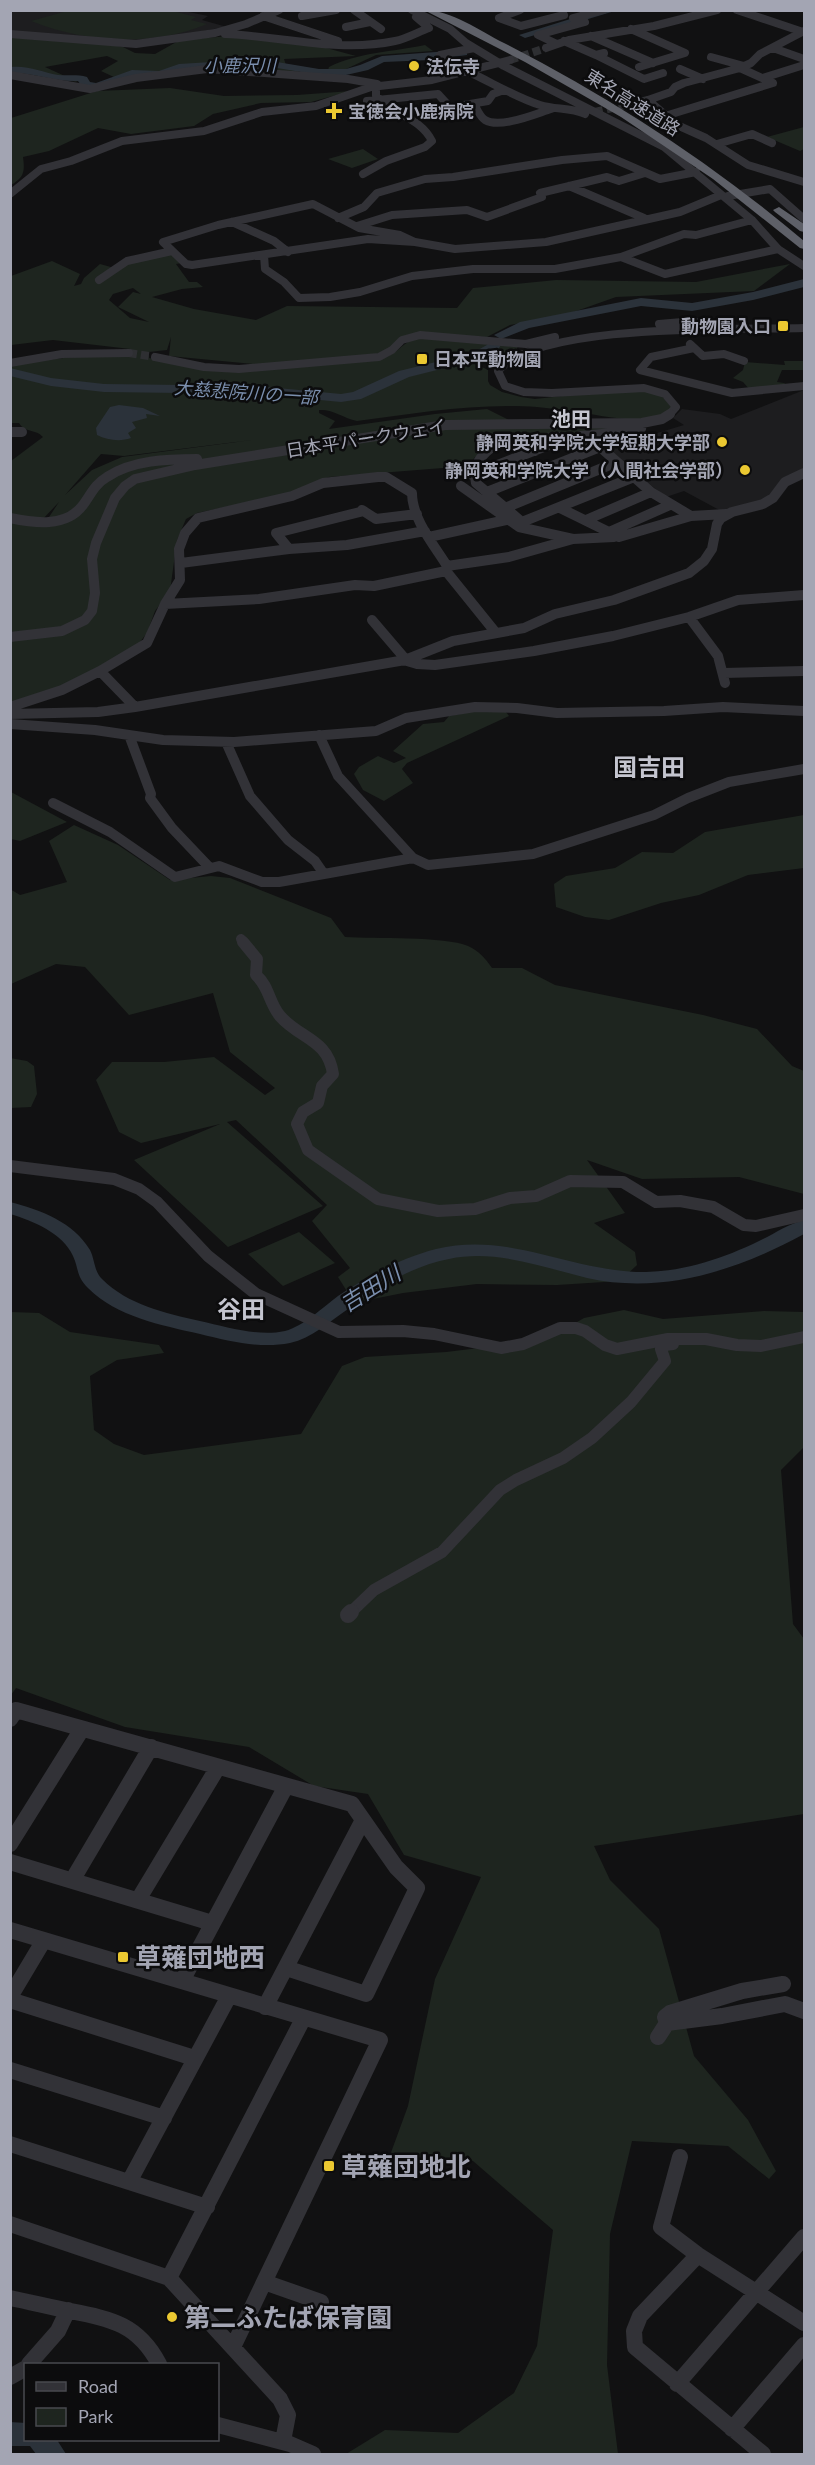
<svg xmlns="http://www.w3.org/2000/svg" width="815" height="2465" font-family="Lato,'Noto Sans JP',sans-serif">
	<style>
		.built { fill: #1d1d1f }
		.green { fill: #1e251f; fill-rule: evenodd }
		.water { fill: #2b323a }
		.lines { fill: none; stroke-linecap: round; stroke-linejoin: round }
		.river { fill: #2b323a; fill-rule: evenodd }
		.minor-tunnel { stroke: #2e2f32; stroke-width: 8; stroke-dasharray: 8 4; stroke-linecap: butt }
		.minor-far3 { stroke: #323237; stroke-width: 8 }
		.minor-far2 { stroke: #323237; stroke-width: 10 }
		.minor-far1 { stroke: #323237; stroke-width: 12 }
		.minor { stroke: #323237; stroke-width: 16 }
		.highway { fill: #5e6068; fill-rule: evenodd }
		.poi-dot { fill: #ebc831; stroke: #0c0c0d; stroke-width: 2 }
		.labels { text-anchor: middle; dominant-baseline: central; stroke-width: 5; stroke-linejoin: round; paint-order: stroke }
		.far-water-label { font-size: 18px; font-style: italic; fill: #7a8ead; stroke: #0c0c0d }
		.far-poi-label { font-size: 18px; font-weight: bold; fill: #a3a5b3; stroke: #0c0c0d; text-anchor: start }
		.far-street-label { font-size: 18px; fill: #a3a5b3; stroke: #0c0c0d }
		.far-quarter-label { font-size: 20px; font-weight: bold; fill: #c4c5cf; stroke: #0c0c0d }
		.water-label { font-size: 22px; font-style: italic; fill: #7a8ead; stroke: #0c0c0d }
		.quarter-label { font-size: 24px; font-weight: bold; fill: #c4c5cf; stroke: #0c0c0d }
		.near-poi-label { font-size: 26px; font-weight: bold; fill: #a3a5b3; stroke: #0c0c0d; text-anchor: start }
	</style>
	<rect width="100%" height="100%" fill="#111112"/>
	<path class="built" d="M10 11H184L208 16 202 20 227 27 129 43 67 35 11 32Z
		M804 390V470L770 499 723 512 684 491 666 497 592 439 631 434 644 437 684 425 673 418 682 409 720 414 731 419Z"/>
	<path class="green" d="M169 10 196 17 191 20 207 24C152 47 86 43 31 21L67 11Z
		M10 35 103 43 123 47 135 53 155 54 180 40 243 35 304 42 356 56 284 59 286 65 303 67 296 74 216 68 116 78 101 71 118 61 107 56 45 67 78 82 19 73 11 75Z
		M425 45 433 51 376 55 344 70H328L329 67C359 52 393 52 425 45Z
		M170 88 224 96 297 95 351 91 311 102 261 103 213 114 194 126 131 134 98 128 49 151 23 157C25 172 24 177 11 185V118L97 91Z
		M804 127V149L800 151 767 137Z
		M363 149 378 159 352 168 328 159Z
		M166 254 173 255 182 263 176 264 189 282H197L203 287 182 289 152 297 194 309 256 320 287 306 457 308 473 288 556 280 696 282 790 264 754 291 616 297 568 314 510 325 487 337 410 335 384 353 265 365 169 356 171 337 167 350 149 352V358L203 369 375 361C398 355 397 347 415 338L518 345 516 353 495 362 478 365 488 370V381L490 385 502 392 521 397 535 399 627 389 660 394 673 408C650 430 599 414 571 411 553 409 535 406 516 406 463 405 409 414 357 421 343 418 333 409 319 410V413L335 421 329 429 435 414 487 409 509 420 626 425 595 433 536 437 475 457 468 466 329 477 286 494 197 513 186 519 177 540 170 591 155 611 147 633 132 652 88 675 11 706V520L43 526 59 502 42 520 11 515V461L43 437C36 429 25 433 19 423H11V365C52 359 93 353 135 356L130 349 53 340 11 345V276L52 261 80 274 74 286 81 284 84 278 100 264 118 269 128 262ZM133 288 141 294 133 292 118 307 149 322 130 318 109 300 113 294ZM267 438 122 457 92 470 65 495 101 454 124 456Z
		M784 361H804V370H782L777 382 784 383 789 387 750 390 743 382 733 378 743 370 745 362 785 365Z
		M481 710 506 712 509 716 407 763 402 769 413 783 384 801 363 790 354 774 359 767 378 756 394 763 406 758 393 751 423 724 444 722 449 716Z
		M11 792 67 822 20 841 11 839Z
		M804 815V868L748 875 699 895 661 903 609 920 585 917 556 907 554 884 566 876 615 868 642 852 673 853 705 832Z
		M74 825 118 845 170 880 211 876 230 878 331 918 345 937C374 939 445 936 468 946 479 951 486 959 492 968H522L555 985 703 1015 757 1029 792 1066 804 1071V1194L739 1177 642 1179 587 1160 625 1213 594 1223 635 1252 637 1265 620 1281 557 1285 477 1284 403 1293 363 1301 348 1293 338 1277 350 1268 312 1221 327 1205 236 1120 227 1122 323 1206 228 1247 134 1160 220 1124 141 1143 119 1132 96 1080 112 1062H164L214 1057 265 1095 275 1088 230 1052 213 993 129 1015 85 967 56 964 11 984 10 889 20 895 67 882 49 841Z
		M10 1058 27 1061 34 1066 37 1094 31 1107 11 1108Z
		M299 1232 335 1263 283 1286 248 1254Z
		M624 1310 663 1319 764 1311 804 1312V1447L781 1470 793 1624 804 1639V1814L594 1846 610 1880 659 1929 694 2056 748 2120 776 2171 769 2179 728 2146 632 2141 610 2234 607 2365 618 2454H346L385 2430 458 2433 514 2393 537 2346 553 2230 473 2161 411 2167 389 2158 408 2106 435 1979 481 1877 404 1855 368 1794 314 1786 249 1747 125 1727 16 1688 11 1695V1312L39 1313 70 1332 159 1345 164 1353 117 1360 90 1376 94 1430 114 1444 144 1455 301 1434 342 1366 365 1357 446 1352 546 1340 584 1318Z"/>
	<path class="water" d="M119 405 143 408 160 416 146 414 147 418 132 422 136 428 128 433 131 438C120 442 107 440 97 435L96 428 110 407Z"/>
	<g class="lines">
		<path class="river" d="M599 10H618L525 38 519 35Z
			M463 50 467 51V55L430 60 384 62 368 70 346 75H319L259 65 237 68 212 67 180 70 160 77 133 76 97 90 82 87 78 81C52 82 34 72 10 73V67C28 65 42 72 58 75 68 76 77 74 87 77L90 82 96 83 132 70 159 71 179 64 259 59 319 69H346L360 65 382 56Z
			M804 279V287L753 300 692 311 641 306 529 328 501 339 494 335 520 322 641 298 692 303 753 292Z
			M494 341 501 345 499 348 479 361H469L467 358 469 355Z
			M440 361 447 365 445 368 409 377 361 399 341 402 213 390 182 393 104 392 51 386 10 376V368L51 378 104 384 182 385 213 382 341 394 353 392 399 371Z
			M10 1202C41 1210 73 1222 90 1250 95 1260 94 1271 102 1279 128 1305 165 1313 200 1321 227 1327 258 1337 285 1331 304 1326 323 1307 338 1296 368 1276 401 1258 436 1249 511 1231 573 1273 646 1272 686 1271 724 1258 759 1241 774 1234 788 1224 804 1220V1234C738 1270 663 1295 587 1278 542 1267 496 1249 449 1259 412 1266 378 1287 348 1309 329 1322 312 1338 290 1343 260 1349 229 1341 200 1334 161 1325 117 1317 88 1288 76 1276 79 1269 73 1256 63 1233 33 1221 10 1214Z
			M10 2422 26 2423V2440H57L66 2454H36L30 2446H10Z"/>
		<path class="minor-tunnel" d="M510 60 546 48
			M595 112 648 100
			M129 353 155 357"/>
		<path class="minor-far3" d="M354 10 381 29
			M412 10 450 29 466 43 504 66 664 147 752 220 778 249 804 266
			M520 10 499 18 521 26 564 15
			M737 10 803 32
			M263 16 338 41
			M302 16 336 10
			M573 18 603 10
			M346 27 370 22
			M631 29 685 53 639 67
			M804 31 760 54 751 63 740 68 684 83 675 87 671 92 648 100 677 125 706 138 748 165 804 182
			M10 34 136 44 215 33 246 24 279 10
			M225 34C281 36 338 53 395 41 406 39 418 32 429 28L416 17
			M591 36 653 63
			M564 41 596 55 604 53
			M557 44 538 35 585 22
			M546 48 569 40 654 26 717 10
			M773 48 804 59
			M596 55 644 79 663 73
			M711 57 744 66
			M472 69 444 60 440 55 474 48
			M680 69 703 79
			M467 71C491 82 515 97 540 105 556 110 570 107 585 114
			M10 75 90 89 136 78 207 69 348 79 377 84
			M763 78 804 65
			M367 101 438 94 449 106
			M474 104C477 109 480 117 485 120 500 129 535 114 551 109
			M411 114 488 101 493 94 504 90
			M665 116 773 83 740 68
			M717 144 752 134 772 143
			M363 174 386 161 425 147 432 141C420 117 393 115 376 96V86
			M569 186 644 218
			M10 194 41 169 71 161 122 141 204 131 262 112 316 106 371 87 432 80 510 60
			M728 196 770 189 804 219
			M313 204 359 228 400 235 415 242 368 239 192 265 186 264 163 242 218 225Z
			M338 218 364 207 377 193 425 179 453 177 562 160 607 156 660 179 696 172
			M752 220 696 235 684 234 621 257 665 274 778 249
			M232 222 274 241 288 252
			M357 226 392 215 467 210 487 217 542 197 540 193 607 177 619 181 645 173
			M415 242 455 249 546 242 680 212 721 195
			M264 255 265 269 284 282 299 298 330 297 360 292 412 276 473 269H555L621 257
			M99 280 127 261 172 251
			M659 324 694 321 713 330
			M690 344 703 356 724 354 744 361
			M694 348 651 357 640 370 732 393 804 386
			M155 357 204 367 239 369 379 357 392 350 402 340 420 335 526 344 555 337
			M10 363 62 354 129 353
			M668 416 676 407 665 394 644 388 552 393 524 392 505 386 498 371C540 322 738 330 804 328"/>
		<path class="minor-far2" d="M10 432H22
			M580 436 635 431 641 429 642 423
			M514 440 560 437
			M535 451C509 436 488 441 474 469L476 483 522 522 634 477
			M472 475 554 443 589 442 600 447 651 492 691 516 619 537 560 508
			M487 492 600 447
			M505 508 617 462
			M362 510 376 519 417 514
			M691 516 726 514
			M10 518C34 523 66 528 83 505 91 494 95 484 107 477 132 460 168 459 197 459
			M586 520 651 492
			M609 532 670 505
			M429 537 506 520
			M573 539 614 537
			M289 549 276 533 364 511
			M181 563 289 549 347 545 425 531
			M447 566 509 557 573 539 519 527 461 486
			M165 604 259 599 355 585 374 586 446 571
			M689 617 718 656 725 683
			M372 620 407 661 417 664 435 665 534 651 613 636 689 617 738 600 804 595
			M10 637 62 631 85 620 92 611 95 593 92 559 96 543 115 498 125 486 135 479 195 465 445 425 642 423 662 419 670 414
			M100 671 147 643 165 604 180 580 179 549 185 533 198 518 292 496 323 483 378 477H386L412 493C412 519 434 545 447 566L446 571 496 633
			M724 673 804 671
			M10 707 62 690 100 671 135 707
			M10 714 98 712 135 707 405 660 453 641 524 628 555 614 614 600 689 573 704 561 712 549 717 524 721 518 732 512 763 504 773 498 785 482 804 473
			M10 724 95 730 163 740 234 742 376 731 406 718 475 707 517 708 557 713 664 711 723 707 804 711
			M129 735 151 794 150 798 172 828 210 868
			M319 735 338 776 413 858
			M226 742 250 796 288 840 315 861 324 874 413 858 428 865 533 854 654 815 688 798 729 782 804 769
			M53 803 110 832 175 877 219 866 262 882H279L324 874
			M241 939 244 943"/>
		<path class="minor-far1" d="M243 942 257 959 256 975C269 986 269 1003 280 1016 300 1039 328 1039 333 1074L322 1086 318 1103 303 1112 297 1124 308 1150 378 1199 438 1211 475 1209 510 1198 536 1196 570 1181 623 1182 656 1202 680 1201 713 1207 744 1225 756 1226 804 1215
			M10 1166 114 1179 139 1189 157 1202 208 1256 256 1294 339 1332 403 1331 434 1334 501 1348 523 1344 560 1328H576L585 1331 605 1345 617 1349 668 1339H706L737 1345 761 1346 804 1337
			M349 1614 374 1590 442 1552 500 1490 516 1480 563 1458 592 1438 631 1402 665 1361 661 1349 665 1345 673 1344"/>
		<path class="minor" d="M348 1615 351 1612
			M10 1719 16 1710 352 1804 396 1867 417 1888 366 1994 286 1968
			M10 1844 82 1729
			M10 1862 212 1923
			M73 1879 151 1747
			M138 1900 218 1767
			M10 1930 380 2040 233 2347
			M182 1981 286 1786
			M10 1997 44 1940
			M10 2000 194 2058
			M265 2007 363 1820
			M667 2023 722 2016 785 2004 804 2011
			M658 2037 667 2023 665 2017 670 2013 742 1991 783 1984
			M10 2070 164 2118
			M10 2144 207 2207
			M680 2157 661 2227 698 2255 804 2323
			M129 2182 229 1996
			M10 2224 169 2278 280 2399 288 2415 283 2441
			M698 2255 640 2316 634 2331 635 2347 763 2454
			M169 2278 303 2019
			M264 2282 321 2302
			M10 2298C30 2302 50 2307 70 2311 111 2319 138 2324 159 2364
			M29 2364 58 2331 68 2310
			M10 2377 26 2368
			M677 2384 804 2237
			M218 2425 290 2444 313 2454
			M732 2429 804 2345"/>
		<path class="highway" d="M424 10C451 10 480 31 504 43 611 98 712 163 804 241V249L800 248 713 179 621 117 525 62Z
			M779 207 804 224V232L800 231 775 212 773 210Z"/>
	</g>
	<g class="poi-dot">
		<circle cx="414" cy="66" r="6"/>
		<path d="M331 102h6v6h6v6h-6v6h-6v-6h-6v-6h6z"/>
		<rect x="777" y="320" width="12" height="12" rx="3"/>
		<rect x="416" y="353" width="12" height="12" rx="3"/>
		<circle cx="722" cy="442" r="6"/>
		<circle cx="745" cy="470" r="6"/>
		<rect x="117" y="1951" width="12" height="12" rx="3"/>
		<rect x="323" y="2160" width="12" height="12" rx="3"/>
		<circle cx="172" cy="2317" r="6"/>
	</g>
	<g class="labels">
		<g class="far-water-label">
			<text x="240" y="65">小鹿沢川</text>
			<text transform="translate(246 392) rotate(4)">大慈悲院川の一部</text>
		</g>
		<g class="far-poi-label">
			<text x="426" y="66">法伝寺</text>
			<text x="348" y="111">宝徳会小鹿病院</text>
			<text x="771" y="326" text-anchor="end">動物園入口</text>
			<text x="434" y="359">日本平動物園</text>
			<text x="710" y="442" text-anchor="end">静岡英和学院大学短期大学部</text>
			<text x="733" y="470" text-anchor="end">静岡英和学院大学（人間社会学部）</text>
		</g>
		<g class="far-street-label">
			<text transform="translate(633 102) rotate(32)">東名高速道路</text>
			<text transform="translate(366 438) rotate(-9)">日本平パークウェイ</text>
		</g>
		<g class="far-quarter-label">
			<text x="571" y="418">池田</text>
		</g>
		<g class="water-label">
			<text transform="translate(370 1288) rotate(-32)">吉田川</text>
		</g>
		<g class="quarter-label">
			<text x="649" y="766">国吉田</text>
			<text x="241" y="1308">谷田</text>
		</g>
		<g class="near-poi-label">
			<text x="135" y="1957">草薙団地西</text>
			<text x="341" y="2166">草薙団地北</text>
			<text x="184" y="2317">第二ふたば保育園</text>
		</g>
	</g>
	<rect width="815" height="2465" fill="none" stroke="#a3a5b3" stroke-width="24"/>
	<rect x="24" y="2363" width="195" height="78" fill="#0c0c0d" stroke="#48494f" stroke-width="1.5"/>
	<rect x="36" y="2382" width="30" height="9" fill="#323237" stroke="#48494f" stroke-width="1.5"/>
	<text x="78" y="2393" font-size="18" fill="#a3a5b3">Road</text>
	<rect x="36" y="2408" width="30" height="18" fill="#1e251f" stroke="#48494f" stroke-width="1.5"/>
	<text x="78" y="2423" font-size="18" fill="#a3a5b3">Park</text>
</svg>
